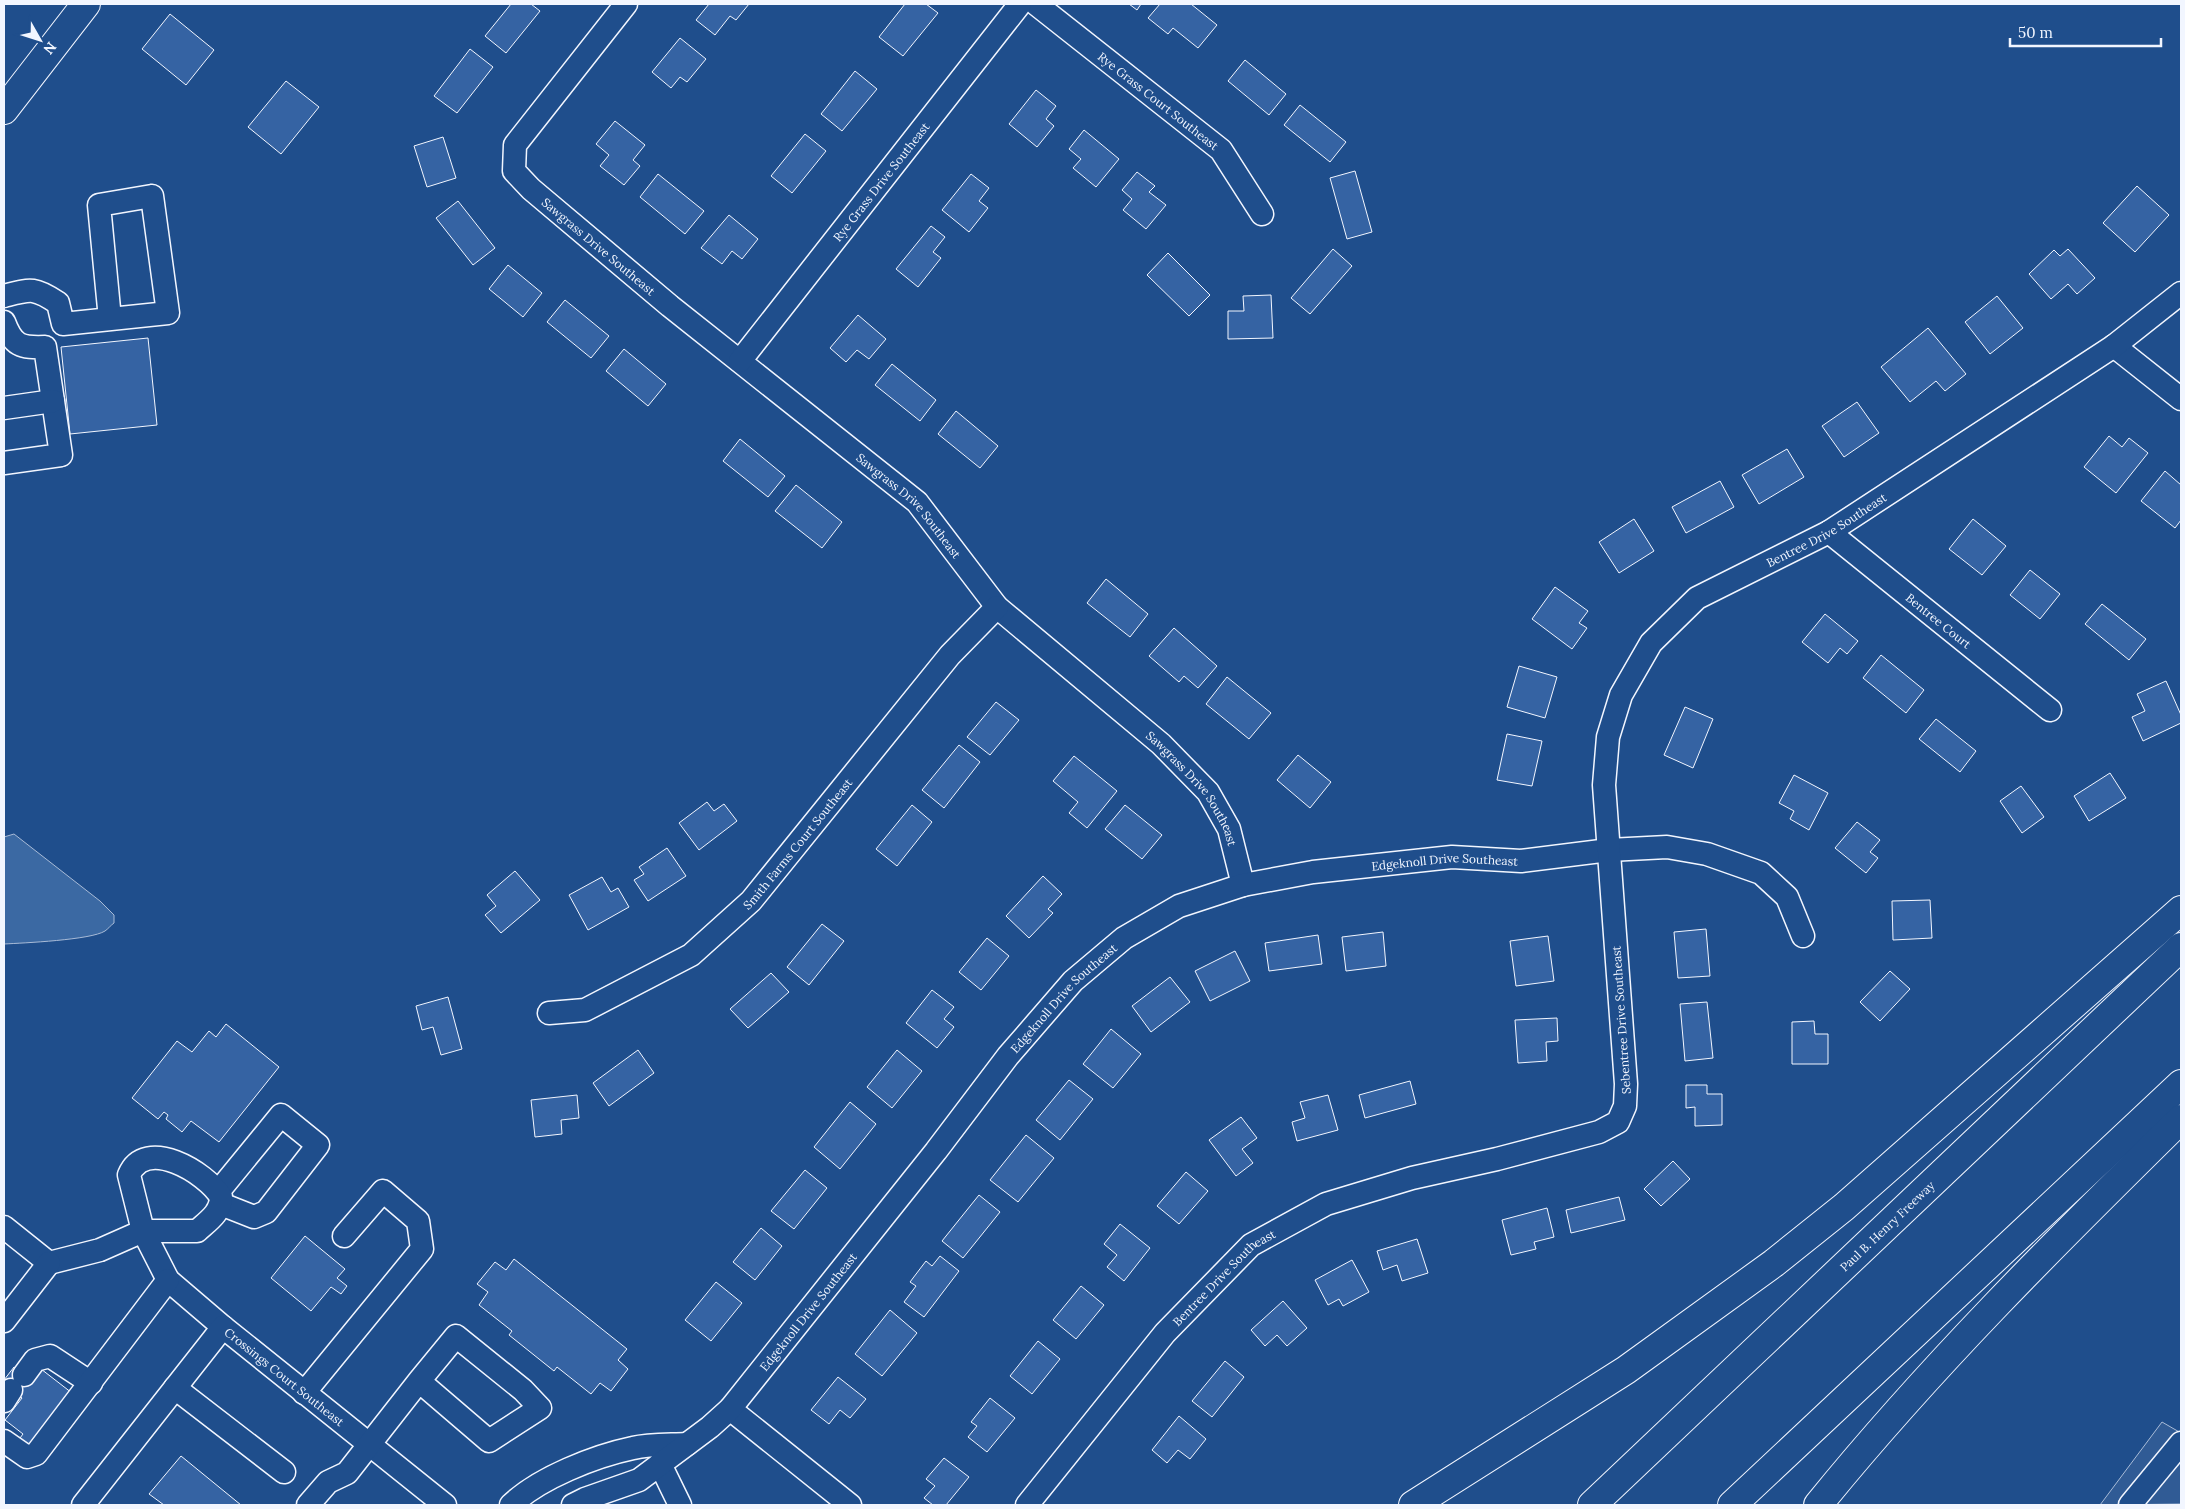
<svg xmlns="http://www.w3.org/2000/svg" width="2185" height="1509" font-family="Lora,serif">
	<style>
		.parking { fill: #305b95; stroke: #a8bbd7 }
		.water { fill: #3b69a3; stroke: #a8bbd7 }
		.building { fill: #3563a3; stroke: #f2f6ff }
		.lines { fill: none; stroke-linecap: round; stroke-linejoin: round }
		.minor-casing { stroke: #f2f6ff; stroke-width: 25 }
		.major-casing { stroke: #f2f6ff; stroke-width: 30 }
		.highway-casing { stroke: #f2f6ff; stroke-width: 30 }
		.minor { stroke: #1f4e8c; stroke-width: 22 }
		.major { stroke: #1f4e8c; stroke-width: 28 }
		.highway { stroke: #1f4e8c; stroke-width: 28 }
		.labels { text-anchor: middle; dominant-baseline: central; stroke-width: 4; stroke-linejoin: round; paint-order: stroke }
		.street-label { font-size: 12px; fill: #f2f6ff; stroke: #1f4e8c }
	</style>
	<rect width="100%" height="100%" fill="#1f4e8c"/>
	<path class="parking" d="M2162 1422 2181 1433V1504L2100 1505Z"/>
	<path class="water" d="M14 834 100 901 114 915V923C111 925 108 929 105 931 91 940 23 943 4 944V837Z"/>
	<path class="building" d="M511 4H531L540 11 506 53 485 36Z
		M709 4H749L736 20 730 16 715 35 696 20Z
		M905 4H926L938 13 903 56 879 37Z
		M1129 4H1141L1137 10Z
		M1160 4H1191L1217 25 1198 48 1173 28 1168 34 1148 18Z
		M170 14 214 50 186 85 142 49Z
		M680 38 706 59 687 82 680 77 671 88 652 72Z
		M470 49 493 67 457 113 434 96Z
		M1245 60 1286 94 1269 115 1228 81Z
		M855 71 877 89 842 131 821 114Z
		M286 81 319 107 281 154 248 127Z
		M1036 90 1056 106 1046 119 1054 126 1037 147 1009 124Z
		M1300 105 1346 142 1330 162 1284 125Z
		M615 121 645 145 633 160 640 166 624 185 600 166 609 155 596 144Z
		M1084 130 1119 159 1096 187 1073 168 1081 159 1069 149Z
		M805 134 826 151 792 193 771 176Z
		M443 137 456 178 427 187 414 146Z
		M1355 171 1372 232 1347 239 1330 178Z
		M1137 172 1155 186 1149 192 1166 205 1146 229 1123 210 1132 199 1122 190Z
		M658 174 704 211 685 234 640 197Z
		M971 174 989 188 979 201 988 208 969 232 942 210Z
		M2137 186 2169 215 2135 252 2103 223Z
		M458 201 495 248 473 265 436 218Z
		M729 215 758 239 742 259 732 251 722 264 701 248Z
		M931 226 945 237 933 252 941 258 918 287 896 269Z
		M1333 249 1352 266 1310 314 1291 298Z
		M2068 249 2095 278 2077 294 2068 284 2051 299 2029 274 2054 250 2060 256Z
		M1168 253 1210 295 1189 316 1147 275Z
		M508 265 542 293 523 317 489 289Z
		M1271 295 1273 338 1228 339V311H1244L1243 296Z
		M1997 296 2023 328 1990 354 1965 322Z
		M565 300 609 336 591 358 547 322Z
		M858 315 886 339 869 359 857 350 846 362 830 348Z
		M1928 328 1966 374 1945 391 1936 381 1910 402 1881 367Z
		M148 338 157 425 70 434 61 347Z
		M624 349 666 384 648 406 606 371Z
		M892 364 936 400 920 421 875 385Z
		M1857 402 1879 433 1844 457 1822 426Z
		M956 411 998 446 980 468 938 434Z
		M2109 436 2122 447 2129 438 2148 453 2116 493 2084 467Z
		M740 439 785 476 768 497 723 461Z
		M1787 449 1804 477 1759 504 1742 475Z
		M2165 471 2181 485V520L2175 528 2141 501Z
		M1720 481 1734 507 1686 533 1672 507Z
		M796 485 842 522 822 548 775 511Z
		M1634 519 1654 551 1619 573 1599 542Z
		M1973 519 2006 546 1982 575 1949 549Z
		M2030 570 2060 594 2040 619 2010 595Z
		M1106 579 1148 614 1130 637 1087 603Z
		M1555 587 1588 611 1579 623 1587 628 1572 649 1532 619Z
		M2102 604 2146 639 2129 660 2085 624Z
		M1825 614 1858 641 1847 654 1840 648 1828 663 1802 642Z
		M1174 628 1217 666 1198 688 1184 676 1179 682 1149 656Z
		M1881 655 1924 690 1906 713 1863 678Z
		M1519 666 1557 677 1545 718 1507 707Z
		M1227 677 1271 713 1249 739 1206 704Z
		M2166 681 2181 715V723L2143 741 2132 717 2145 711 2137 694Z
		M996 702 1019 720 990 755 967 737Z
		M1685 707 1713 719 1693 768 1664 755Z
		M1936 719 1976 751 1960 772 1919 739Z
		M1507 734 1542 741 1532 786 1497 780Z
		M959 745 980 762 944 808 922 790Z
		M1298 755 1331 782 1310 808 1277 780Z
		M1074 756 1117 791 1087 828 1069 813 1078 802 1053 781Z
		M2110 773 2126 798 2089 821 2074 796Z
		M1794 775 1828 793 1809 830 1790 819 1794 811 1779 803Z
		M2021 786 2044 817 2022 833 2000 801Z
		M707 802 714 811 724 804 737 821 699 850 679 823Z
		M912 805 932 822 897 866 876 849Z
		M1125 805 1162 835 1142 859 1105 829Z
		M1857 822 1880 840 1870 852 1878 858 1866 873 1835 848Z
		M667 848 686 876 648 901 634 880 644 874 639 867Z
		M515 871 540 900 501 933 485 915 496 906 487 895Z
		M1043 876 1062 894 1048 909 1053 913 1029 938 1006 916Z
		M602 877 611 892 618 888 629 907 588 930 569 895Z
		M1930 900 1932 938 1893 940 1892 901Z
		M822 924 844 941 809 985 787 967Z
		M1706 929 1710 976 1678 978 1674 932Z
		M1383 932 1386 966 1346 971 1342 937Z
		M1318 935 1322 964 1269 971 1265 943Z
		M1548 936 1554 981 1516 986 1510 941Z
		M987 938 1009 956 981 990 959 972Z
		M1235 951 1250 981 1210 1001 1195 971Z
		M1890 971 1910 989 1880 1021 1860 1002Z
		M771 973 789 992 748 1028 730 1009Z
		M1170 977 1190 1002 1151 1032 1132 1006Z
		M932 990 954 1007 944 1019 954 1027 937 1048 906 1023Z
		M448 997 462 1049 441 1055 433 1027 422 1030 416 1006Z
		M1707 1002 1713 1058 1685 1061 1680 1004Z
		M1557 1018 1558 1041 1546 1042 1547 1061 1518 1063 1515 1020Z
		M1814 1021 1815 1034H1828V1064H1792V1022Z
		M226 1024 279 1067 219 1142 191 1121 182 1132 166 1119 168 1115 164 1112 158 1119 132 1098 177 1041 192 1052 209 1031 216 1037Z
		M1111 1029 1141 1054 1113 1088 1083 1064Z
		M638 1050 654 1073 609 1106 593 1083Z
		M897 1050 922 1071 892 1108 867 1087Z
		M1069 1080 1093 1099 1060 1140 1036 1120Z
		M1410 1081 1416 1104 1365 1118 1359 1095Z
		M1686 1085H1707V1094H1722V1125L1695 1126V1107L1686 1108Z
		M577 1095 579 1118 561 1120 562 1134 535 1137 531 1100Z
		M1328 1095 1338 1130 1297 1141 1292 1122 1305 1118 1300 1102Z
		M850 1102 876 1124 840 1169 814 1147Z
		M1241 1117 1257 1138 1242 1149 1253 1163 1236 1176 1209 1140Z
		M1026 1135 1054 1158 1018 1202 990 1180Z
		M1673 1161 1690 1179 1661 1206 1644 1189Z
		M805 1170 827 1188 794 1229 771 1211Z
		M1186 1172 1208 1191 1179 1224 1157 1206Z
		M979 1195 1000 1212 963 1258 942 1241Z
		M1619 1197 1625 1220 1571 1233 1566 1210Z
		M1547 1208 1554 1237 1534 1242 1536 1249 1511 1255 1502 1220Z
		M1120 1224 1150 1248 1124 1281 1107 1267 1117 1255 1104 1244Z
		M761 1228 782 1246 755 1280 733 1262Z
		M305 1236 345 1269 337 1278 347 1286 341 1294 331 1287 311 1311 271 1278Z
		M1417 1239 1428 1273 1402 1281 1397 1265 1383 1270 1377 1251Z
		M940 1256 959 1271 924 1317 904 1302 916 1286 910 1282 926 1261 932 1266Z
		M514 1259 627 1349 618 1360 628 1369 611 1391 600 1383 591 1394 557 1367 554 1371 509 1335 512 1331 479 1305 488 1292 477 1284 495 1262 506 1270Z
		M1352 1260 1369 1292 1343 1306 1339 1299 1328 1305 1315 1280Z
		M716 1282 742 1303 711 1341 685 1320Z
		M1081 1286 1104 1305 1076 1339 1053 1320Z
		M1283 1301 1307 1328 1287 1346 1277 1335 1265 1346 1251 1330Z
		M890 1310 917 1333 882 1376 855 1354Z
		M1038 1341 1060 1359 1032 1394 1010 1376Z
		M1225 1361 1244 1377 1212 1417 1192 1401Z
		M14 1367 32 1381 41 1369 72 1393 30 1446 20 1438 23 1434 5 1420 22 1398 4 1384V1380Z
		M838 1377 866 1399 850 1418 840 1410 829 1424 811 1410Z
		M990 1398 1015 1418 987 1452 968 1437 977 1426 971 1422Z
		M1179 1416 1206 1439 1190 1459 1178 1450 1167 1463 1152 1450Z
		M181 1456 241 1505H164L149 1494Z
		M944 1458 969 1477 946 1505H933L924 1498 935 1486 926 1479Z"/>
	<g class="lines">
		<g class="minor-casing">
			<g id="minor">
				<path id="s1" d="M626 4 515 145 514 171 531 189 670 306 917 502 997 607 1161 744 1208 792 1229 829 1243 885"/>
				<path id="s2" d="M1036 4 1221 150 1262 214"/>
				<path d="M4 296C31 289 34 287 58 303L63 324 168 313 152 196 99 205 110 319"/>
				<path d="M4 322C13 346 21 348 45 347L61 455 4 463"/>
				<path d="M2114 346 2181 399"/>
				<path id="s3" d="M740 361 1020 4"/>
				<path d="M4 408 53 401"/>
				<path id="s4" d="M1829 532 2050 710"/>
				<path id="s5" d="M549 1013 585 1010 691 955 751 901 950 655 997 607"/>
				<path d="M218 1192 281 1115 318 1145 266 1212 254 1217 221 1204"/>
				<path id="s6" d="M4 1227 49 1263 100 1250 143 1231H197C208 1221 221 1213 221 1197 206 1172 145 1136 129 1175L143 1231 168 1280 223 1327 445 1505"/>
				<path d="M4 1321 49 1263"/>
				<path d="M24 1375 35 1360 50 1356 91 1383"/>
				<path d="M175 1388 284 1472"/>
				<path d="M304 1393 422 1249 418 1221 383 1191 344 1236"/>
				<path d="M4 1401 11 1390"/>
				<path d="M730 1409 850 1505"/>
				<path d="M4 1441 27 1457 36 1454 168 1280"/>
				<path d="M660 1464 680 1505"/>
				<path d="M83 1505 223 1327"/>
				<path d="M308 1505 328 1482 347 1473 419 1381 489 1441 540 1408 523 1390 456 1336 419 1381"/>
				<path d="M511 1505C539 1478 595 1456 633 1448 650 1444 669 1445 687 1444"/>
				<path id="s7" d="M573 1505 585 1499 639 1480 710 1427 730 1409 936 1151 1008 1056 1073 981 1124 938 1179 906 1243 885 1313 872 1452 857 1521 861 1609 850 1667 847 1707 854 1761 873 1787 897 1803 936"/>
				<path id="s8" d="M1027 1505 1165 1333 1251 1245 1326 1204 1412 1178 1497 1159 1599 1132 1618 1122 1625 1106 1626 1084 1604 785 1608 737 1621 695 1651 643 1697 598 1829 532 2114 346 2181 293"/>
				<path d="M2130 1505 2181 1443"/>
			</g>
		</g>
		<g class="major-casing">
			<path id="major" d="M4 110 86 4"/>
		</g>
		<g class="highway-casing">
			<g id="highway">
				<path d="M1413 1505 1626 1370 1774 1263 1844 1207 2181 910"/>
				<path id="s9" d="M1592 1505 2181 947"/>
				<path d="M1732 1505 2181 1084"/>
				<path d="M1818 1505C1930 1367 2055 1243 2181 1119"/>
			</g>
		</g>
		<use href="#minor" class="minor"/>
		<use href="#major" class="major"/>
		<use href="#highway" class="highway"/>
	</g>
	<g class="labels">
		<g class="street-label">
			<text stroke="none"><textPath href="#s2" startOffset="156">Rye Grass Court Southeast</textPath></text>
			<text stroke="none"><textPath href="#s3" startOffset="228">Rye Grass Drive Southeast</textPath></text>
			<text stroke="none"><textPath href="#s1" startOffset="319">Sawgrass Drive Southeast</textPath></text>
			<text stroke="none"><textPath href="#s1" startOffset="724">Sawgrass Drive Southeast</textPath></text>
			<text stroke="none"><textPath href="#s8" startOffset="1435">Bentree Drive Southeast</textPath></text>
			<text stroke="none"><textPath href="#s4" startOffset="141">Bentree Court</textPath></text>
			<text stroke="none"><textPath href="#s1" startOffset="1128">Sawgrass Drive Southeast</textPath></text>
			<text stroke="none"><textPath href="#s5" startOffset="310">Smith Farms Court Southeast</textPath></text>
			<text stroke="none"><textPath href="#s7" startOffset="1136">Edgeknoll Drive Southeast</textPath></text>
			<text stroke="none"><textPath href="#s7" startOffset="716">Edgeknoll Drive Southeast</textPath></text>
			<text transform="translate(1621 1020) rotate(-94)">Sebentree Drive Southeast</text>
			<text stroke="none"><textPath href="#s9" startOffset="406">Paul B. Henry Freeway</textPath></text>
			<text stroke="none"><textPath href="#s8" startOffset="302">Bentree Drive Southeast</textPath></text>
			<text stroke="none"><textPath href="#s7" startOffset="311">Edgeknoll Drive Southeast</textPath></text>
			<text stroke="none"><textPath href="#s6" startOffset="631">Crossings Court Southeast</textPath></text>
		</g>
	</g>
	<rect width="2185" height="1509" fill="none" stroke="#f2f6ff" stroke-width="10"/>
	<g transform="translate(40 40) rotate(129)" stroke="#1f4e8c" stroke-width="4" paint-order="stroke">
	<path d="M0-4L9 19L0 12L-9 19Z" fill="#f2f6ff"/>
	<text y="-8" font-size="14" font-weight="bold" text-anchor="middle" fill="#f2f6ff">N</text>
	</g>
	<path d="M2010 38v8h151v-8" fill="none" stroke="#f2f6ff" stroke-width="2.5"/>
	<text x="2018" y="38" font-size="15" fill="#f2f6ff" stroke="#1f4e8c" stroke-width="4" paint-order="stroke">50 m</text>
</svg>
